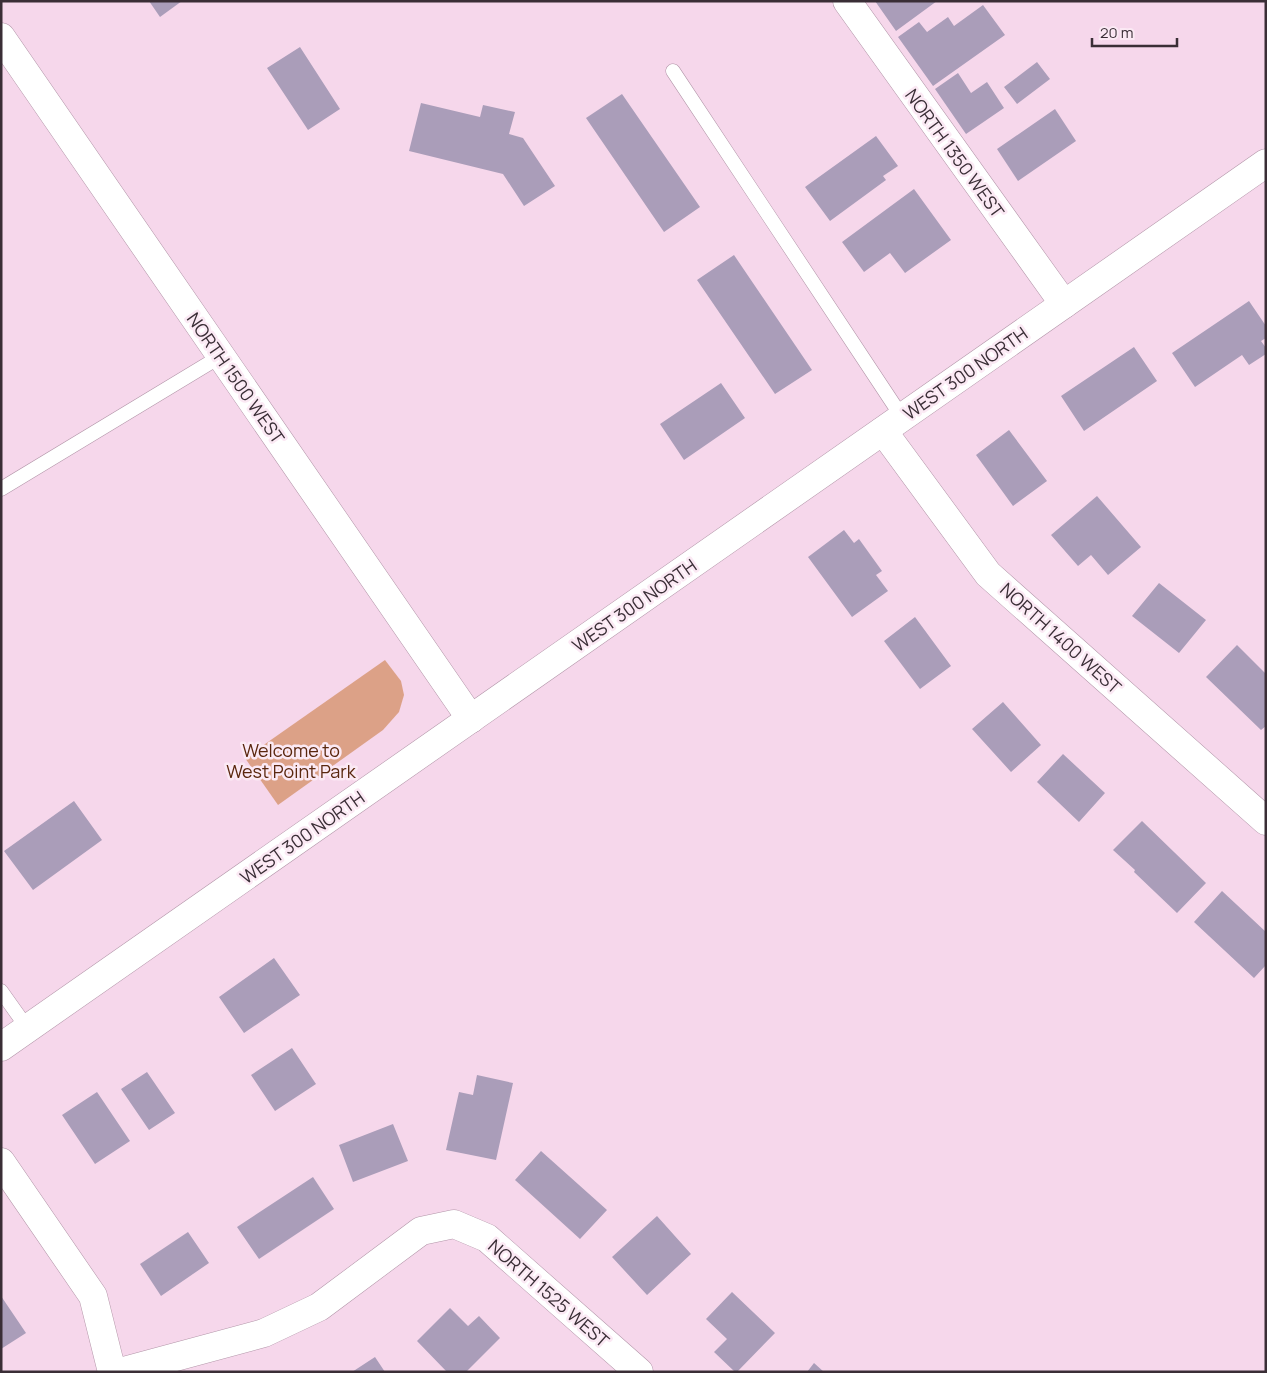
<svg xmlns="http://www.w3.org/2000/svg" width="1267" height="1373" font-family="Manrope,sans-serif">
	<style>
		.green { fill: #dca187 }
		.building { fill: #aa9db9 }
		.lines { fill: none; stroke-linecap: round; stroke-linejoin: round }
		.service-casing { stroke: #b295a8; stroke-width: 15 }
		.minor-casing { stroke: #b295a8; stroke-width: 29 }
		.tertiary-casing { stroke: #b295a8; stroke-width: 29 }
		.secondary-casing { stroke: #b295a8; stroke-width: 29 }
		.service { stroke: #fff; stroke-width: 14 }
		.minor { stroke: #fff; stroke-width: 28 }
		.tertiary { stroke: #fff; stroke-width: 28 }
		.secondary { stroke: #fff; stroke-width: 28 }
		.labels { text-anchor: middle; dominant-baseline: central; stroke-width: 5; stroke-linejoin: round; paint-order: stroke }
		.street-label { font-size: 18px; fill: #3a2e36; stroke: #fbe9f4 }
		.park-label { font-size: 18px; fill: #5a270e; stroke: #fbe9f4 }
	</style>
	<rect width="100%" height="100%" fill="#f6d7eb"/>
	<path class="green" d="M385 660 401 681 404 695 399 712 383 730 278 805 245 758Z"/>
	<path class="building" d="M149 1H182L160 17Z
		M875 1H937L896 31Z
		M983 5 1005 35 933 86 898 37 919 22 927 32 948 17 954 26Z
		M300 47 340 109 308 130 267 68Z
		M1037 62 1050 79 1017 104 1004 87Z
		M958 73 971 93 987 82 1004 108 966 134 935 89Z
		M622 94 700 207 664 232 586 118Z
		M421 103 480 117 483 105 515 112 509 134 523 138 555 186 524 206 503 174 409 151Z
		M1055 109 1076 141 1018 181 997 149Z
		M876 136 898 166 883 176 886 180 830 221 805 187Z
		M914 189 951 240 905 273 890 253 864 272 842 242Z
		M734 255 812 370 775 394 697 280Z
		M1249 301 1266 326V338L1261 341 1266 348V354L1249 365 1242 355 1195 387 1172 353Z
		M1134 347 1157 381 1084 431 1061 396Z
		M721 383 745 418 684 460 660 424Z
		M1009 430 1047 481 1013 506 976 455Z
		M1097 496 1141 547 1108 575 1091 555 1078 566 1051 535Z
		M844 530 854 543 859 539 882 571 876 575 888 591 852 617 808 557Z
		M1159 583 1206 620 1179 653 1132 616Z
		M915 617 951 666 920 689 884 641Z
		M1237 645 1266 674V726L1261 730 1206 677Z
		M1003 702 1041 745 1011 772 972 729Z
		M1063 754 1105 793 1079 822 1037 782Z
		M74 801 102 840 33 890 4 851Z
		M1142 821 1206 883 1177 913 1134 872 1135 870 1113 850Z
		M1222 891 1266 932V965L1254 978 1194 922Z
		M274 958 300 995 244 1033 219 997Z
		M292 1048 316 1084 275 1111 251 1075Z
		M147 1072 175 1113 149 1130 121 1089Z
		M477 1075 513 1083 496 1160 446 1150 459 1092 473 1095Z
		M97 1092 130 1141 95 1164 62 1115Z
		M393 1124 408 1161 353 1182 339 1145Z
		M541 1151 607 1210 580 1239 515 1180Z
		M313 1177 334 1209 259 1259 237 1227Z
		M657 1216 691 1254 647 1295 612 1257Z
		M188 1232 209 1263 161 1296 140 1264Z
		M732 1292 775 1333 737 1372H735L714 1352 727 1339 706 1319Z
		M1 1296 26 1333 1 1349Z
		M450 1308 468 1326 479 1316 500 1338 466 1372H447L417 1341Z
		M375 1357 385 1372H352Z
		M814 1363 824 1372H807Z"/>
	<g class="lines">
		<g class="service-casing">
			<path id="service" d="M673 71 902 417
				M1 489 221 356
				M1 991 28 1029"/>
		</g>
		<g class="minor-casing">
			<path id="minor" d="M847 1 1064 304
				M883 431 988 574 1266 821
				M1 1162 93 1296 112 1372
				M120 1372 264 1333 319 1307 421 1231 454 1224 487 1238 639 1372"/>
		</g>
		<g class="tertiary-casing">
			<path id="tertiary" d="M1 37 471 719"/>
		</g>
		<g class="secondary-casing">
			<path id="secondary" d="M1 1047 1266 163"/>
		</g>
		<use href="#service" class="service"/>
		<use href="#minor" class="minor"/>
		<use href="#tertiary" class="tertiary"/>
		<use href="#secondary" class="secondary"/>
	</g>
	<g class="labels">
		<g class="street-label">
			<text transform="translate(955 153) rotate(54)">NORTH 1350 WEST</text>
			<text transform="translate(965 373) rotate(-35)">WEST 300 NORTH</text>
			<text transform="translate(236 378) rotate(55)">NORTH 1500 WEST</text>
			<text transform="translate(634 605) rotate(-35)">WEST 300 NORTH</text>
			<text transform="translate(1061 638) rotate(42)">NORTH 1400 WEST</text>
			<text transform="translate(302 837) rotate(-35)">WEST 300 NORTH</text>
			<text transform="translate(549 1293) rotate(41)">NORTH 1525 WEST</text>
		</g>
		<g class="park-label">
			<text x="291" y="750">Welcome to<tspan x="291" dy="21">West Point Park</tspan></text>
		</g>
	</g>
	<rect width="1267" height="1373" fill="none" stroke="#3a2e36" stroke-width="5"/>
	<path d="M1092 38v8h85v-8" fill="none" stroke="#3a2e36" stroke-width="2.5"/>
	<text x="1100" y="38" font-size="15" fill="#3a2e36" stroke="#fbe9f4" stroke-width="4" paint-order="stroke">20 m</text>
</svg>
